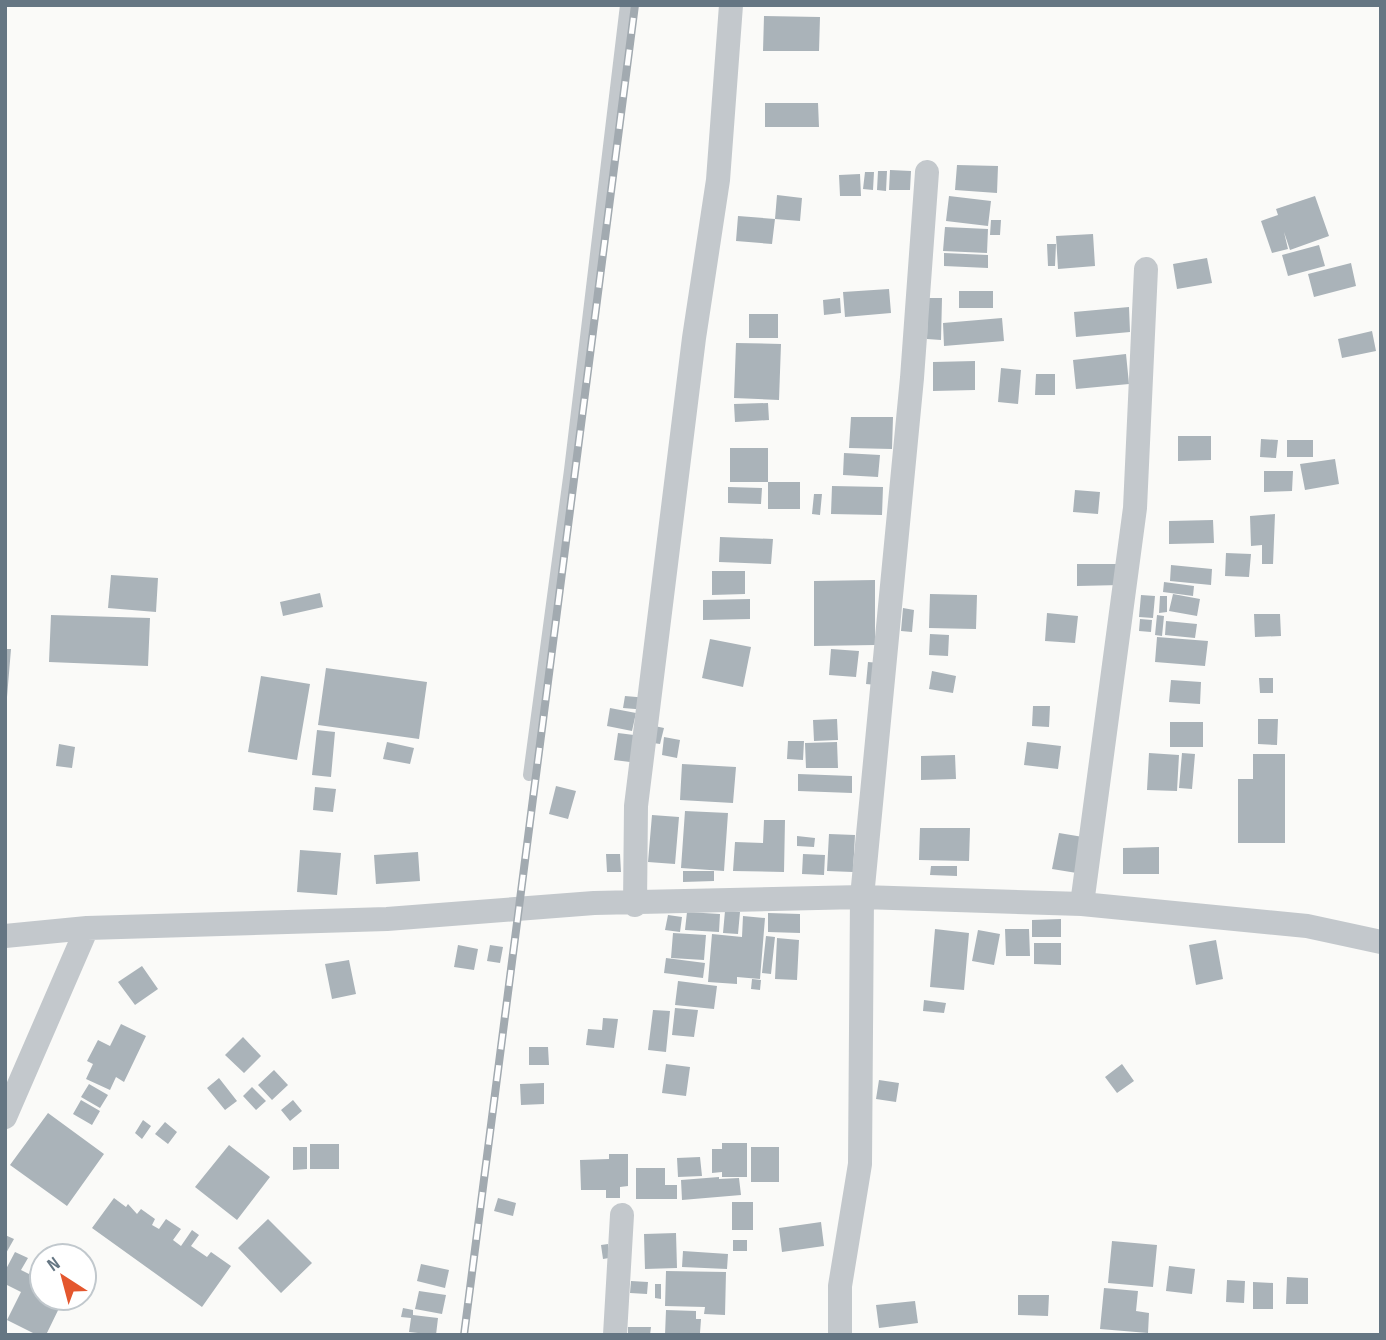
<svg xmlns="http://www.w3.org/2000/svg" width="1386" height="1340" font-family="'Sofia Sans Condensed',sans-serif">
	<style>
		.building { fill: #aab3b9 }
		.lines { fill: none; stroke-linecap: round; stroke-linejoin: round }
		.service { stroke: #c3c8cc; stroke-width: 12 }
		.minor { stroke: #c3c8cc; stroke-width: 24 }
		.rail-casing { stroke: #a2aab0; stroke-width: 8 }
		.rail { stroke: #fff; stroke-width: 5; stroke-dasharray: 16; stroke-linecap: butt }
	</style>
	<rect width="100%" height="100%" fill="#fafaf8"/>
	<path class="building" d="M764 16 820 17 819 51H763Z
		M765 103H818L819 127H765Z
		M957 165 998 166 997 193 955 190Z
		M890 170 911 171 910 190H889Z
		M878 171H887L886 191 877 190Z
		M865 172H874L873 190 863 189Z
		M860 174 861 196H840L839 175Z
		M777 195 802 198 800 221 775 219Z
		M949 196 991 201 988 226 946 221Z
		M1315 196 1329 236 1290 250 1284 232 1288 249 1272 253 1261 221 1278 215 1276 209Z
		M738 216 775 219 772 244 736 241Z
		M991 220H1001L1000 235H990Z
		M945 227 988 229 987 253 943 251Z
		M1093 234 1095 266 1058 269 1056 236Z
		M1047 244H1056L1055 266H1048Z
		M1319 245 1325 266 1288 276 1282 255Z
		M944 253 988 255V268L944 266Z
		M1207 258 1212 283 1177 289 1173 264Z
		M1351 263 1356 286 1314 297 1308 274Z
		M889 289 891 313 845 317 843 292Z
		M959 291H993V308H959Z
		M840 298 841 313 824 315 823 300Z
		M928 298H942L941 340 927 339Z
		M1129 307 1130 332 1076 337 1074 312Z
		M749 314H778V338H749Z
		M1002 318 1004 341 944 346 943 323Z
		M1372 331 1376 351 1342 358 1338 339Z
		M736 343 781 344 779 400 734 398Z
		M1126 354 1129 384 1076 389 1073 360Z
		M975 361V390L933 391V362Z
		M1001 368 1021 370 1018 404 998 402Z
		M1036 374H1055V395H1035Z
		M768 403 769 420 735 422 734 404Z
		M851 417H893L892 449 849 448Z
		M1178 436H1211V460L1178 461Z
		M1261 439 1278 440 1276 458 1260 457Z
		M1287 440H1313V457H1287Z
		M730 448H768V482H730Z
		M844 453 880 455 878 477 843 475Z
		M1335 459 1339 484 1305 490 1300 464Z
		M1264 471H1293L1292 491 1264 492Z
		M768 482H800V509H768Z
		M832 486 883 487 882 515 831 514Z
		M728 487 762 488 761 504 728 503Z
		M1075 490 1100 492 1098 514 1073 512Z
		M814 494H822L820 515 812 514Z
		M1275 514 1273 564H1262V545L1251 546 1250 516Z
		M1213 520 1214 543 1169 544V521Z
		M720 537 773 539 771 564 719 562Z
		M1226 553 1251 554 1249 577 1225 576Z
		M1077 564H1120L1121 585 1077 586Z
		M1171 565 1212 569 1211 585 1170 581Z
		M712 571H745V594L712 595Z
		M111 575 158 578 156 612 108 608Z
		M875 580V645L814 646V581Z
		M1164 582 1194 586 1193 596 1163 592Z
		M320 593 323 607 283 616 280 602Z
		M930 594 977 595 976 629 929 628Z
		M1173 594 1200 599 1197 616 1169 611Z
		M1141 595 1155 596 1153 618 1139 617Z
		M1160 596H1167V612L1159 613Z
		M750 599V619L703 620V600Z
		M903 608 914 610 912 632 901 631Z
		M1047 613 1078 616 1075 643 1045 641Z
		M1254 614H1280L1281 636 1255 637Z
		M51 615 150 618 148 666 49 662Z
		M1157 615 1164 616 1162 636 1155 635Z
		M1140 619 1152 620 1151 632 1139 631Z
		M1166 621 1197 624 1195 638 1165 635Z
		M930 634 949 635 948 656 929 655Z
		M1157 637 1208 641 1205 666 1155 662Z
		M710 639 751 647 743 687 702 678Z
		M5 649H11L7 697H5Z
		M831 649 859 651 856 677 829 675Z
		M868 662 891 664 889 686 866 684Z
		M326 668 427 682 419 739 318 725Z
		M932 671 956 676 953 693 929 689Z
		M261 676 310 684 297 760 248 752Z
		M1259 678H1273V693H1260Z
		M1171 680 1201 682 1200 704 1169 702Z
		M625 696 648 698 647 710 623 708Z
		M1033 706H1050L1049 727 1032 726Z
		M610 708 636 713 632 731 607 726Z
		M837 719 838 740 814 741 813 720Z
		M1258 719H1278L1277 745 1258 744Z
		M1170 722H1203V747H1170Z
		M650 725 664 728 660 744 646 742Z
		M317 730 335 732 331 777 312 775Z
		M618 733 642 736 638 763 614 760Z
		M664 737 680 740 677 758 662 755Z
		M788 741H804L803 760 787 759Z
		M387 742 414 748 410 764 383 759Z
		M837 742 838 768H806L805 743Z
		M1027 742 1061 746 1058 769 1024 765Z
		M59 744 75 747 72 768 56 766Z
		M1149 753 1179 755 1177 791 1147 790Z
		M1182 753 1195 754 1192 789 1179 788Z
		M1253 754H1285V843H1238V779H1253Z
		M955 755 956 779 921 780V756Z
		M682 764 736 767 733 803 680 800Z
		M798 774 852 776V793L798 791Z
		M556 786 576 791 568 819 549 814Z
		M315 787 336 789 333 812 313 810Z
		M685 811 728 813 724 871 681 868Z
		M652 815 679 817 675 864 648 862Z
		M764 820H785L784 872 733 871 735 842 763 843Z
		M920 828H970L969 861 919 860Z
		M1059 833 1089 838 1083 874 1052 869Z
		M829 834 855 835 853 872 827 871Z
		M797 836 815 838 814 847 797 846Z
		M1159 847V874H1123V848Z
		M300 850 341 853 337 895 297 892Z
		M418 852 420 881 376 884 374 855Z
		M606 854H620L621 872H607Z
		M803 854 825 855 824 875 802 874Z
		M931 866H957V876L930 875Z
		M683 871H714V881L683 882Z
		M725 911 740 912 738 934 723 933Z
		M687 912 720 914 719 932 685 930Z
		M768 913 800 914V933L768 932Z
		M668 915 682 917 680 932 665 930Z
		M743 916 765 918 760 979 737 977V984L708 982 712 934 742 937Z
		M1061 919V937H1032V920Z
		M935 929 969 933 964 990 930 987Z
		M1005 929H1029L1030 956H1006Z
		M978 930 1000 934 994 965 972 961Z
		M673 933 706 935 704 960 671 958Z
		M766 936 775 937 771 974 762 973Z
		M777 938 799 940 797 980 775 979Z
		M1216 940 1223 979 1196 985 1189 945Z
		M1034 943H1061V965L1034 964Z
		M458 945 478 949 474 970 454 967Z
		M490 945 503 947 500 963 487 961Z
		M666 958 705 963 703 978 664 973Z
		M349 960 356 994 332 999 325 964Z
		M142 966 158 989 135 1005 118 982Z
		M752 979 761 980 760 990 751 989Z
		M678 981 717 986 714 1009 675 1005Z
		M924 1000 946 1003 944 1013 923 1011Z
		M675 1008 698 1010 694 1037 672 1035Z
		M653 1010 670 1011 666 1052 648 1050Z
		M603 1018 618 1019 614 1048 586 1045 588 1029 602 1030Z
		M121 1024 146 1036 124 1082 116 1077 110 1090 86 1079 93 1064 87 1061 98 1040 110 1046Z
		M243 1037 261 1056 244 1073 225 1055Z
		M529 1047H548L549 1065H529Z
		M666 1064 690 1067 686 1096 662 1093Z
		M1122 1064 1134 1081 1117 1093 1105 1077Z
		M274 1070 288 1085 272 1100 258 1085Z
		M219 1078 237 1101 225 1110 207 1088Z
		M879 1080 899 1083 896 1102 876 1099Z
		M544 1083V1104L521 1105 520 1084Z
		M89 1084 108 1095 100 1108 81 1097Z
		M252 1087 266 1101 256 1110 243 1096Z
		M81 1100 100 1111 92 1125 73 1114Z
		M293 1100 302 1111 290 1121 281 1110Z
		M48 1113 104 1154 67 1206 10 1165Z
		M143 1120 151 1126 142 1139 135 1133Z
		M165 1122 177 1132 168 1144 155 1134Z
		M722 1143H747V1177H722V1172L712 1173V1149H722Z
		M310 1144H339V1169H310Z
		M229 1145 270 1177 237 1220 195 1187Z
		M293 1147H307V1169L293 1170Z
		M751 1147H779V1182H751Z
		M609 1154H628V1186L620 1187V1198H606V1190H581L580 1160 609 1159Z
		M700 1157 702 1176 678 1177 677 1158Z
		M636 1168H665V1185H677V1199H636Z
		M719 1177V1179L739 1178 741 1195 682 1200 681 1180Z
		M114 1198 126 1207 128 1204 137 1214 141 1209 155 1219 152 1225 159 1229 166 1219 181 1229 173 1240 181 1246 192 1230 199 1235 191 1246 207 1257 211 1252 231 1266 202 1307 92 1228Z
		M498 1198 516 1203 513 1216 494 1211Z
		M732 1202H753V1230H732Z
		M268 1219 312 1263 281 1293 238 1248Z
		M821 1222 824 1246 782 1252 779 1228Z
		M676 1233 677 1268 645 1269 644 1234Z
		M5 1235 14 1239 5 1255Z
		M733 1240H747V1251H733Z
		M1112 1241 1157 1245 1153 1287 1108 1283Z
		M608 1244 609 1258 603 1259 601 1245Z
		M683 1251 728 1254 727 1269 682 1267Z
		M15 1252 28 1258 21 1270 29 1274 33 1266 42 1270V1298H64L46 1335H37L7 1320 21 1292 5 1284V1271Z
		M421 1264 449 1270 445 1288 417 1281Z
		M1169 1266 1195 1269 1192 1294 1166 1291Z
		M666 1271 726 1272 725 1315 704 1314 705 1307 665 1306Z
		M1287 1277 1308 1278V1304H1286Z
		M1227 1280 1245 1281 1244 1303 1226 1302Z
		M631 1281 648 1282 647 1294 630 1293Z
		M1253 1282 1273 1283V1309H1253Z
		M655 1284H661V1299L655 1298Z
		M1104 1288 1138 1291 1136 1311 1149 1313 1148 1333 1100 1329Z
		M419 1291 446 1295 442 1314 415 1309Z
		M1018 1295H1049L1048 1316 1018 1315Z
		M915 1301 918 1323 879 1328 876 1305Z
		M403 1308 413 1310V1315L438 1318 436 1335 409 1332 411 1318 401 1317Z
		M666 1310 696 1311V1319H701L700 1333 665 1335Z
		M628 1327H651L650 1335H628Z"/>
	<g class="lines">
		<path class="service" d="M529 775 570 470 626 5"/>
		<path class="minor" d="M1082 904 1135 508 1146 269
			M635 905 636 806 694 338 718 180 731 5
			M5 936 87 928 387 919 594 903 862 897 1082 904 1307 926 1381 942
			M5 1117 87 928
			M615 1335 622 1215
			M840 1335V1286L860 1164 862 897 912 378 927 172"/>
		<g class="rail-casing">
			<path id="rail" d="M464 1335 635 5"/>
		</g>
		<use href="#rail" class="rail"/>
	</g>
	<rect width="1386" height="1340" fill="none" stroke="#657683" stroke-width="14"/>
	<g transform="translate(63 1277) rotate(324)"><circle r="33" fill="#ffffff" stroke="#c1c8cd" stroke-width="2"/>
	<path d="M0-5L12 26L0 18L-12 26Z" fill="#e4572e"/>
	<text y="-10" font-size="19" font-weight="bold" text-anchor="middle" fill="#657683">N</text>
	</g>
</svg>
